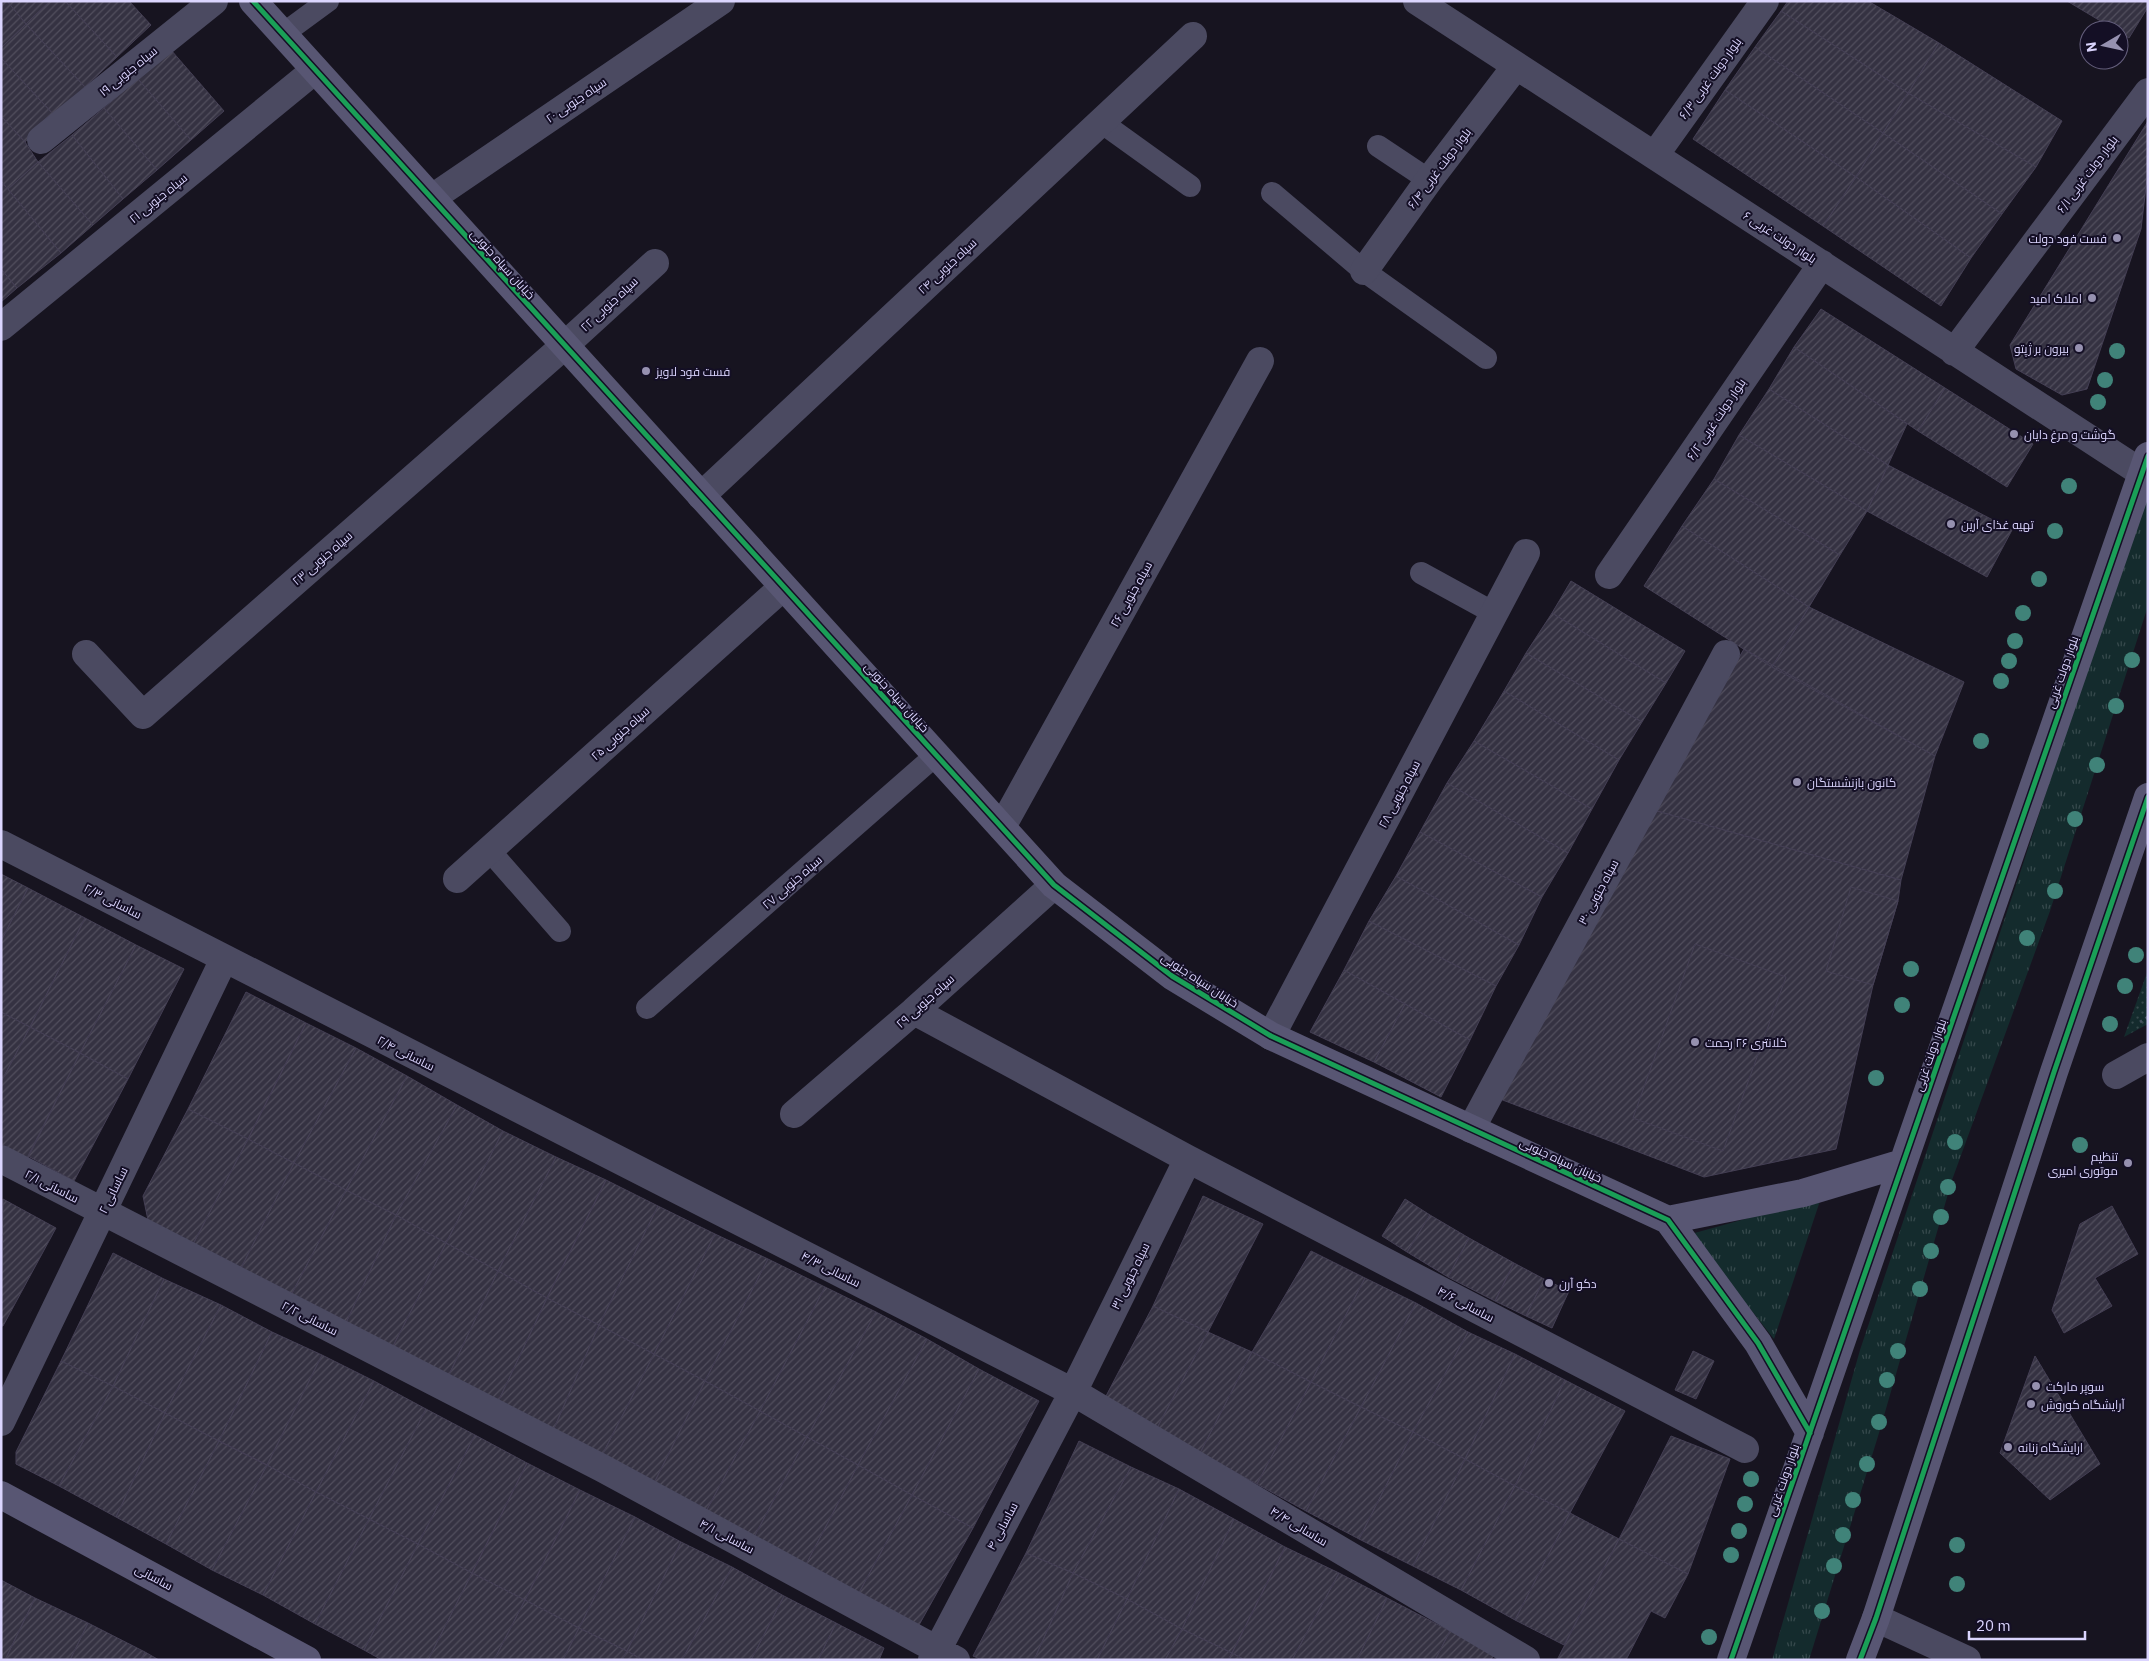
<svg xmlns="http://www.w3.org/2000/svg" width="2149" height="1661" font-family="'IBM Plex Sans',Cairo,sans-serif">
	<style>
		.grass { fill: url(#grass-tufts) }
		.park { fill: url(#park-dots) }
		.building { fill: url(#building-hatch); stroke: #443f54 }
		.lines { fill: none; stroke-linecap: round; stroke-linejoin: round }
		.path { stroke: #46515f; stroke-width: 3; stroke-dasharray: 2.5 4; stroke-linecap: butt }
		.lane { stroke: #4b4a61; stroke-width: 22 }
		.street { stroke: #4b4a61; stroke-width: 28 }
		.secondary { stroke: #585673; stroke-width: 28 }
		.cycleway-casing { stroke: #140f25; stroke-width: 8 }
		.cycleway { stroke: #1a9f57; stroke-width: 5 }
		.tree { fill: #408379 }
		.poi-dot { fill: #9691b0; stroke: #140f25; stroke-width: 2 }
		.labels { text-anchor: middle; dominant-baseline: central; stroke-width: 4; stroke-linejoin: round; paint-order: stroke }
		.street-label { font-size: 12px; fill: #dbd5fe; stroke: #140f25 }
		.poi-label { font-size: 12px; fill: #dbd5fe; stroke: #140f25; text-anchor: start }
	</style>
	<defs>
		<pattern id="grass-tufts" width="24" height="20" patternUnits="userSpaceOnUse" patternTransform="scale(1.25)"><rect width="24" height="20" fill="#142b2d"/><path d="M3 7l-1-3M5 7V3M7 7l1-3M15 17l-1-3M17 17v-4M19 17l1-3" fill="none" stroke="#36494c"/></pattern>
		<pattern id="park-dots" width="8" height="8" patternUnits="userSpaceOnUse" patternTransform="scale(1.25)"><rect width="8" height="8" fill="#142b2d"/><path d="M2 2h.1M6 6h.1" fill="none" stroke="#36494c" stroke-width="1.8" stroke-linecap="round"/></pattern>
		<pattern id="building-hatch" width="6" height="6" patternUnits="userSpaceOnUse" patternTransform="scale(1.25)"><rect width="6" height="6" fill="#353242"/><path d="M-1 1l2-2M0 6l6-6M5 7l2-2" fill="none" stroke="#524f5e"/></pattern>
	</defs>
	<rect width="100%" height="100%" fill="#171420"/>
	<path class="grass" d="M2148 478V606L2050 911 1952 1180 1879 1433 1809 1660H1772L1860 1350 2023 864Z
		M1821 1198 1774 1339 1691 1234Z"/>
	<path class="park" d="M2148 970V1024L2124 1037Z"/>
	<path class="building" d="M1 1H7L26 24 1 48Z
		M7 1H50L26 24Z
		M50 1H65L117 57 85 87 26 24Z
		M65 1H129L151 25 117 57Z
		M1788 1H1868L1939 43 1908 93 1781 11Z
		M2067 1H2148V7L2129 38Z
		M1781 11 1908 93 1883 133 1755 47Z
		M26 24 85 87 54 115 1 58V48Z
		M1939 43 2062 121 2036 167 1908 93Z
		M1755 47 1883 133 1856 177 1725 90Z
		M171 50 224 111 191 140 138 79Z
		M1 58 54 115 25 142 1 116Z
		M138 79 191 140 157 170 104 108Z
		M1725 90 1856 177 1823 226 1693 139Z
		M1908 93 2036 167 2002 214 1883 133Z
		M104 108 157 170 123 199 72 135Z
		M1 116 25 142 38 162 8 189 1 181Z
		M2148 121V170L2141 229 2087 389 2062 395 2016 369 2010 345Z
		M1883 133 2002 214 1971 258 1856 177Z
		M72 135 123 199 93 225 38 162Z
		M38 162 93 225 61 253 8 189Z
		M1856 177 1971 258 1941 306 1823 226Z
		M1 181 61 253 17 288 1 269Z
		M1 269 17 288 1 302Z
		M1821 309 1945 388 1918 431 1794 347Z
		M1794 347 1907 424 1888 465 1769 389Z
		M1945 388 2033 444 2007 487 1918 431Z
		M1769 389 1888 465 1867 511 1739 435Z
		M1739 435 1867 511 1840 555 1714 479Z
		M1888 465 2012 530 1987 577 1867 511Z
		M1714 479 1840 555 1809 607 1682 526Z
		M1682 526 1809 607 1772 667 1644 586Z
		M1571 581 1685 651 1666 683 1552 613Z
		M1809 607 1964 682 1935 756 1772 667Z
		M1552 613 1666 683 1642 722 1526 653Z
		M1744 649 1935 756 1901 880 1650 809Z
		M1526 653 1642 722 1619 760 1504 691Z
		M1504 691 1619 760 1592 809 1474 741Z
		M1474 741 1592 809 1568 853 1447 783Z
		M1447 783 1568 853 1542 897 1420 832Z
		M1650 809 1901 880 1898 901 1873 985 1836 1149 1704 1177 1500 1099Z
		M1420 832 1542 897 1519 945 1396 876Z
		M1 874 28 888 1 941Z
		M1396 876 1519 945 1496 986 1369 921Z
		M1851 887 1898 901 1873 985 1826 971Z
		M28 888 85 918 30 1027 1 1012V941Z
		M85 918 136 945 80 1053 30 1027Z
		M1369 921 1496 986 1470 1040 1344 970Z
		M1695 944 1786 977 1723 1151 1633 1118Z
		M136 945 184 969 128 1079 80 1053Z
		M1344 970 1405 1004 1374 1062 1310 1032Z
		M246 992 306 1023 248 1139 188 1109Z
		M1405 1004 1470 1040 1441 1097 1374 1062Z
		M1 1012 30 1027 1 1082Z
		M306 1023 356 1048 294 1163 248 1139Z
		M30 1027 80 1053 27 1160 1 1147V1082Z
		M356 1048 407 1076 346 1190 294 1163Z
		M80 1053 128 1079 74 1181 28 1156Z
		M407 1076 457 1105 396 1215 346 1190Z
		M457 1105 503 1131 446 1243 396 1215Z
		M188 1109 248 1139 191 1248 149 1225 143 1196Z
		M503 1131 556 1157 498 1271 446 1243Z
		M248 1139 294 1163 239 1272 191 1248Z
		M556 1157 606 1180 547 1298 498 1271Z
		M294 1163 346 1190 290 1297 239 1272Z
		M606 1180 658 1206 599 1325 547 1298Z
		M346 1190 396 1215 345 1325 290 1297Z
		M1203 1196 1263 1224 1208 1332 1153 1306Z
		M3 1199 56 1228 3 1326H1Z
		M1405 1199 1430 1215 1407 1252 1382 1236Z
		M658 1206 715 1234 654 1354 599 1325Z
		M2112 1206 2138 1254 2095 1278 2112 1306 2064 1333 2052 1310 2080 1224Z
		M396 1215 446 1243 391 1350 345 1325Z
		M1430 1215 1469 1238 1448 1277 1407 1252Z
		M715 1234 768 1259 705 1381 654 1354Z
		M1469 1238 1514 1263 1495 1301 1448 1277Z
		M446 1243 498 1271 447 1379 391 1350Z
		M1311 1251 1365 1278 1311 1382 1252 1352Z
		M113 1253 164 1279 113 1386 61 1361Z
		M768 1259 825 1287 760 1411 705 1381Z
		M1514 1263 1544 1279 1526 1316 1495 1301Z
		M498 1271 547 1298 496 1406 447 1379Z
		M1365 1278 1416 1303 1361 1407 1311 1382Z
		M164 1279 221 1305 165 1413 113 1386Z
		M1544 1279 1569 1291 1552 1328 1526 1316Z
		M825 1287 876 1312 807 1437 760 1411Z
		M547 1298 599 1325 552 1433 496 1406Z
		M1416 1303 1468 1332 1413 1432 1361 1407Z
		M221 1305 272 1332 219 1441 165 1413Z
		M1153 1306 1208 1332 1157 1428 1105 1398Z
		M876 1312 927 1339 858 1465 807 1437Z
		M599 1325 654 1354 600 1459 552 1433Z
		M272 1332 322 1355 267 1465 219 1441Z
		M1208 1332 1252 1352 1200 1453 1157 1428Z
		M1468 1332 1515 1354 1465 1459 1413 1432Z
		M927 1339 979 1369 912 1495 858 1465Z
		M1693 1351 1714 1361 1696 1399 1675 1390Z
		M1252 1352 1311 1382 1257 1484 1200 1453Z
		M654 1354 705 1381 652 1487 600 1459Z
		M1515 1354 1565 1380 1515 1486 1465 1459Z
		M322 1355 374 1381 316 1492 267 1465Z
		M2035 1356 2100 1464 2050 1500 2000 1453Z
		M61 1361 113 1386 59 1486 16 1464V1452Z
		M979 1369 1039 1401 973 1528 912 1495Z
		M1565 1380 1625 1411 1570 1513 1515 1486Z
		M374 1381 426 1409 369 1519 316 1492Z
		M705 1381 760 1411 704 1515 652 1487Z
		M1311 1382 1361 1407 1306 1511 1257 1484Z
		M113 1386 165 1413 116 1517 59 1486Z
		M1361 1407 1413 1432 1359 1539 1306 1511Z
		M426 1409 475 1435 418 1544 369 1519Z
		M760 1411 807 1437 752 1541 704 1515Z
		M165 1413 219 1441 166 1544 116 1517Z
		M1413 1432 1465 1459 1413 1566 1359 1539Z
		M475 1435 527 1463 472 1573 418 1544Z
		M1671 1436 1730 1459 1688 1574 1619 1539Z
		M807 1437 858 1465 803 1570 752 1541Z
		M219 1441 267 1465 212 1570 166 1544Z
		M1079 1441 1131 1467 1073 1573 1026 1553Z
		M1465 1459 1515 1486 1461 1590 1413 1566Z
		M527 1463 580 1490 525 1600 472 1573Z
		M267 1465 316 1492 263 1595 212 1570Z
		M858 1465 912 1495 855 1600 803 1570Z
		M1131 1467 1179 1489 1127 1599 1073 1573Z
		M1515 1486 1570 1513 1515 1620 1461 1590Z
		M1179 1489 1234 1519 1182 1629 1127 1599Z
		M580 1490 635 1517 579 1628 525 1600Z
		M316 1492 369 1519 315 1624 263 1595Z
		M912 1495 973 1528 914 1634 855 1600Z
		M1570 1513 1619 1539 1564 1645 1515 1620Z
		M635 1517 681 1542 627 1651 579 1628Z
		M369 1519 418 1544 364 1650 315 1624Z
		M1234 1519 1285 1547 1232 1653 1182 1629Z
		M1619 1539 1688 1574 1665 1618 1651 1611 1626 1660H1557Z
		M681 1542 732 1567 682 1660H643L627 1651Z
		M418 1544 472 1573 428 1660H382L364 1650Z
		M1285 1547 1339 1573 1292 1660H1245L1232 1653Z
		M1026 1553 1073 1573 1034 1660H982L973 1656Z
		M732 1567 784 1596 751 1660H682Z
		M472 1573 525 1600 494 1660H428Z
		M1073 1573 1127 1599 1097 1660H1034Z
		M1339 1573 1387 1598 1357 1660H1292Z
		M1 1580 35 1598 5 1660H1Z
		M784 1596 836 1623 818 1660H751Z
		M35 1598 88 1623 70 1660H5Z
		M1387 1598 1450 1631 1435 1660H1357Z
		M1127 1599 1182 1629 1165 1660H1097Z
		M525 1600 579 1628 563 1660H494Z
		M88 1623 145 1652 141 1660H70Z
		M836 1623 884 1648 879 1660H818Z
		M579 1628 627 1651 622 1660H563Z
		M1182 1629 1232 1653 1228 1660H1165Z
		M1450 1631 1494 1654 1491 1660H1435Z
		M627 1651 643 1660H622Z
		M145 1652 159 1660H141Z
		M1232 1653 1245 1660H1228Z"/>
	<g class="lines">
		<path class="path" d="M2140 1022 2148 1017"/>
		<path class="lane" d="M283 34 328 1
			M1101 122 1190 186
			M1378 146 1429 180
			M1272 193 1364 271 1486 358
			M1421 573 1494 613
			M489 850 560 931
			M647 1008 936 755"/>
		<path class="street" d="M1417 1 2142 473
			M41 140 214 1
			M1655 155 1765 1
			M432 198 721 1
			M1364 271 1429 180 1516 66
			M1 327 315 70
			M1954 352 2148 92
			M701 496 1193 36
			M1609 575 1822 264
			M86 654 143 715 564 346 655 263
			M1002 827 1260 361
			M1 844 1073 1392 1526 1660
			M457 879 783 587
			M914 1011 1188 1159 1745 1449
			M1271 1036 1526 553
			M2116 1075 2148 1057
			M794 1114 914 1011 1054 885
			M1471 1129 1726 654
			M1 1159 602 1468 956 1660
			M1 1422 224 959
			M1876 1618 1967 1660
			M932 1660 1073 1392 1188 1159"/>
		<path class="secondary" d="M253 1 1054 885 1172 976 1271 1036 1668 1220 1758 1343 1810 1433
			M1668 1220 1803 1193 1903 1163
			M1 1495 307 1660
			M1731 1660 2148 456
			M1860 1660 1876 1618 2054 1072 2148 797"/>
		<g class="cycleway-casing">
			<path id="cycleway" d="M253 1 1054 885 1172 976 1271 1036 1668 1220 1758 1343 1810 1433
				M1731 1660 2148 456
				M1860 1660 1876 1618 2054 1072 2148 797"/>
		</g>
		<use href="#cycleway" class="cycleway"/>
	</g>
	<g class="tree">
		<circle cx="2117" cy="351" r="8"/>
		<circle cx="2105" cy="380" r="8"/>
		<circle cx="2098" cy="402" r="8"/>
		<circle cx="2069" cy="486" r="8"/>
		<circle cx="2055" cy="531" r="8"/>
		<circle cx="2039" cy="579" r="8"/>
		<circle cx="2023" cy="613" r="8"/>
		<circle cx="2015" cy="641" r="8"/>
		<circle cx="2132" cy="660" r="8"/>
		<circle cx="2009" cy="661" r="8"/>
		<circle cx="2001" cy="681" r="8"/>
		<circle cx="2116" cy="706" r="8"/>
		<circle cx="1981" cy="741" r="8"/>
		<circle cx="2097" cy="765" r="8"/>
		<circle cx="2075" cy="819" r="8"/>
		<circle cx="2055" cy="891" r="8"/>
		<circle cx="2027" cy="938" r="8"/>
		<circle cx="2136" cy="955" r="8"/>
		<circle cx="1911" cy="969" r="8"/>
		<circle cx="2125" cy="986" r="8"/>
		<circle cx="1902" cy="1005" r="8"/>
		<circle cx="2110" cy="1024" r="8"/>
		<circle cx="1876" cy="1078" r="8"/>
		<circle cx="1955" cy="1142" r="8"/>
		<circle cx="2080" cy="1145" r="8"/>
		<circle cx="1948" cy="1187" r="8"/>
		<circle cx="1941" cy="1217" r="8"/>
		<circle cx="1931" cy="1251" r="8"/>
		<circle cx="1920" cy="1289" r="8"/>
		<circle cx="1898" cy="1351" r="8"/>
		<circle cx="1887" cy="1380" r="8"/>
		<circle cx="1879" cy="1422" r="8"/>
		<circle cx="1867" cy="1464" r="8"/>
		<circle cx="1751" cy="1479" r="8"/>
		<circle cx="1853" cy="1500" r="8"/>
		<circle cx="1745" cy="1504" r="8"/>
		<circle cx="1739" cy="1531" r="8"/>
		<circle cx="1843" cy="1535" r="8"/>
		<circle cx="1957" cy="1545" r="8"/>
		<circle cx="1731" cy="1555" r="8"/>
		<circle cx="1834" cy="1566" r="8"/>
		<circle cx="1957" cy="1584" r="8"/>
		<circle cx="1822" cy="1611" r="8"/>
		<circle cx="1709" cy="1637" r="8"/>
	</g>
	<g class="poi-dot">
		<circle cx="2117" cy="238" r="5"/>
		<circle cx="2092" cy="298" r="5"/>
		<circle cx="2079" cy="348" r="5"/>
		<circle cx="646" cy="371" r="5"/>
		<circle cx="2014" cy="434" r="5"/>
		<circle cx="1951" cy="524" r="5"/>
		<circle cx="1797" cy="782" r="5"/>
		<circle cx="1695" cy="1042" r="5"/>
		<circle cx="2128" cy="1163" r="5"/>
		<circle cx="1549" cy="1283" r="5"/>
		<circle cx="2036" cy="1386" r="5"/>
		<circle cx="2031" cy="1404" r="5"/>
		<circle cx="2008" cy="1447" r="5"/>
	</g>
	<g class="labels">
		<g class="street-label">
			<text transform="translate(128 71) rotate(-39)">۱۹ سپاه جنوبی</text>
			<text transform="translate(1710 78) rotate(-54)">بلوار دولت غربی ۶/۳</text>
			<text transform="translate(576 100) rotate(-34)">۲۰ سپاه جنوبی</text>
			<text transform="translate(1439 168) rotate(-53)">بلوار دولت غربی ۶/۴</text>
			<text transform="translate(2087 174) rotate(-53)">بلوار دولت غربی ۶/۱</text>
			<text transform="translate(158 198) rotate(-39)">۲۱ سپاه جنوبی</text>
			<text transform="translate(1780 237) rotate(33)">بلوار دولت غربی ۶</text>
			<text transform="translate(503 264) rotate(48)">خیابان سپاه جنوبی</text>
			<text transform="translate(947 266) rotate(-43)">۲۴ سپاه جنوبی</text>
			<text transform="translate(609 304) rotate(-43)">۲۲ سپاه جنوبی</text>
			<text transform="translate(1716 419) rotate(-56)">بلوار دولت غربی ۶/۲</text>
			<text transform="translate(322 558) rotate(-41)">۲۳ سپاه جنوبی</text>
			<text transform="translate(1131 594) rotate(-61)">۲۶ سپاه جنوبی</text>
			<text transform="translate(2062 672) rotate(-71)">بلوار دولت غربی</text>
			<text transform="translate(897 697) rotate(48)">خیابان سپاه جنوبی</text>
			<text transform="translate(620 733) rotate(-42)">۲۵ سپاه جنوبی</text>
			<text transform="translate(1399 794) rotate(-62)">۲۸ سپاه جنوبی</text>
			<text transform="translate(792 882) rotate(-41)">۲۷ سپاه جنوبی</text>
			<text transform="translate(1598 892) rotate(-62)">۳۰ سپاه جنوبی</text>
			<text transform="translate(113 901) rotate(27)">۲/۳ ساسانی</text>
			<text transform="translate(1200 980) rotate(33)">خیابان سپاه جنوبی</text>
			<text transform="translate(925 1001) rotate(-42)">۲۹ سپاه جنوبی</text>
			<text transform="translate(406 1053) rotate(27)">۲/۴ ساسانی</text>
			<text transform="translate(1930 1055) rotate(-71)">بلوار دولت غربی</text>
			<text transform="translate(1561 1160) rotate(25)">خیابان سپاه جنوبی</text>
			<text transform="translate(52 1186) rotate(27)">۲/۱ ساسانی</text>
			<text transform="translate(113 1190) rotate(-64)">۲ ساسانی</text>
			<text transform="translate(831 1269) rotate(27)">۴/۳ ساسانی</text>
			<text transform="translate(1130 1276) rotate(-64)">۳۱ سپاه جنوبی</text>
			<text transform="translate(1466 1304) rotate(28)">۴/۶ ساسانی</text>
			<text transform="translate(310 1318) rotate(27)">۲/۲ ساسانی</text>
			<text transform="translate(1783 1480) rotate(-71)">بلوار دولت غربی</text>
			<text transform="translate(1002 1526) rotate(-62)">۴ ساسانی</text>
			<text transform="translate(1299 1526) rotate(31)">۴/۴ ساسانی</text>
			<text transform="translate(727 1536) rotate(28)">۴/۱ ساسانی</text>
			<text transform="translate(154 1577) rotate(28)">ساسانی</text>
		</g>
		<g class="poi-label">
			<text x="2107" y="238" text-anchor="end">فست فود دولت</text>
			<text x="2082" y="298" text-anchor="end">املاک امید</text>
			<text x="2069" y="348" text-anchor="end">بیرون بر ژپتو</text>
			<text x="656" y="371">فست فود لاویز</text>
			<text x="2024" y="434">گوشت و مرغ دایان</text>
			<text x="1961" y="524">تهیه غذای آرین</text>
			<text x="1807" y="782">کانون بازنشستگان</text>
			<text x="1705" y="1042">کلانتری ۲۶ رحمت</text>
			<text x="2118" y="1156" text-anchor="end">تنظیم<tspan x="2118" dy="14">موتوری امیری</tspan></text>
			<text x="1559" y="1283">دکو آرن</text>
			<text x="2046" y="1386">سوپر مارکت</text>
			<text x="2041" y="1404">آرایشگاه کوروش</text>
			<text x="2018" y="1447">ارایشگاه زنانه</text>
		</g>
	</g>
	<rect width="2149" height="1661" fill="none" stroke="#dbd5fe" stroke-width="5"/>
	<g transform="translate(2104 45) rotate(261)"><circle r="24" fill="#140f25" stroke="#645e7c"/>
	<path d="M0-4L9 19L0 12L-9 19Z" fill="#9691b0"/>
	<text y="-8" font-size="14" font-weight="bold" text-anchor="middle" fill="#dbd5fe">N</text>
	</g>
	<path d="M1969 1631v8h116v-8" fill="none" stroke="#dbd5fe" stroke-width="2.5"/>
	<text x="1976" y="1631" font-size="15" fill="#dbd5fe" stroke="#140f25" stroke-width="4" paint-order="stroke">20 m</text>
</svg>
